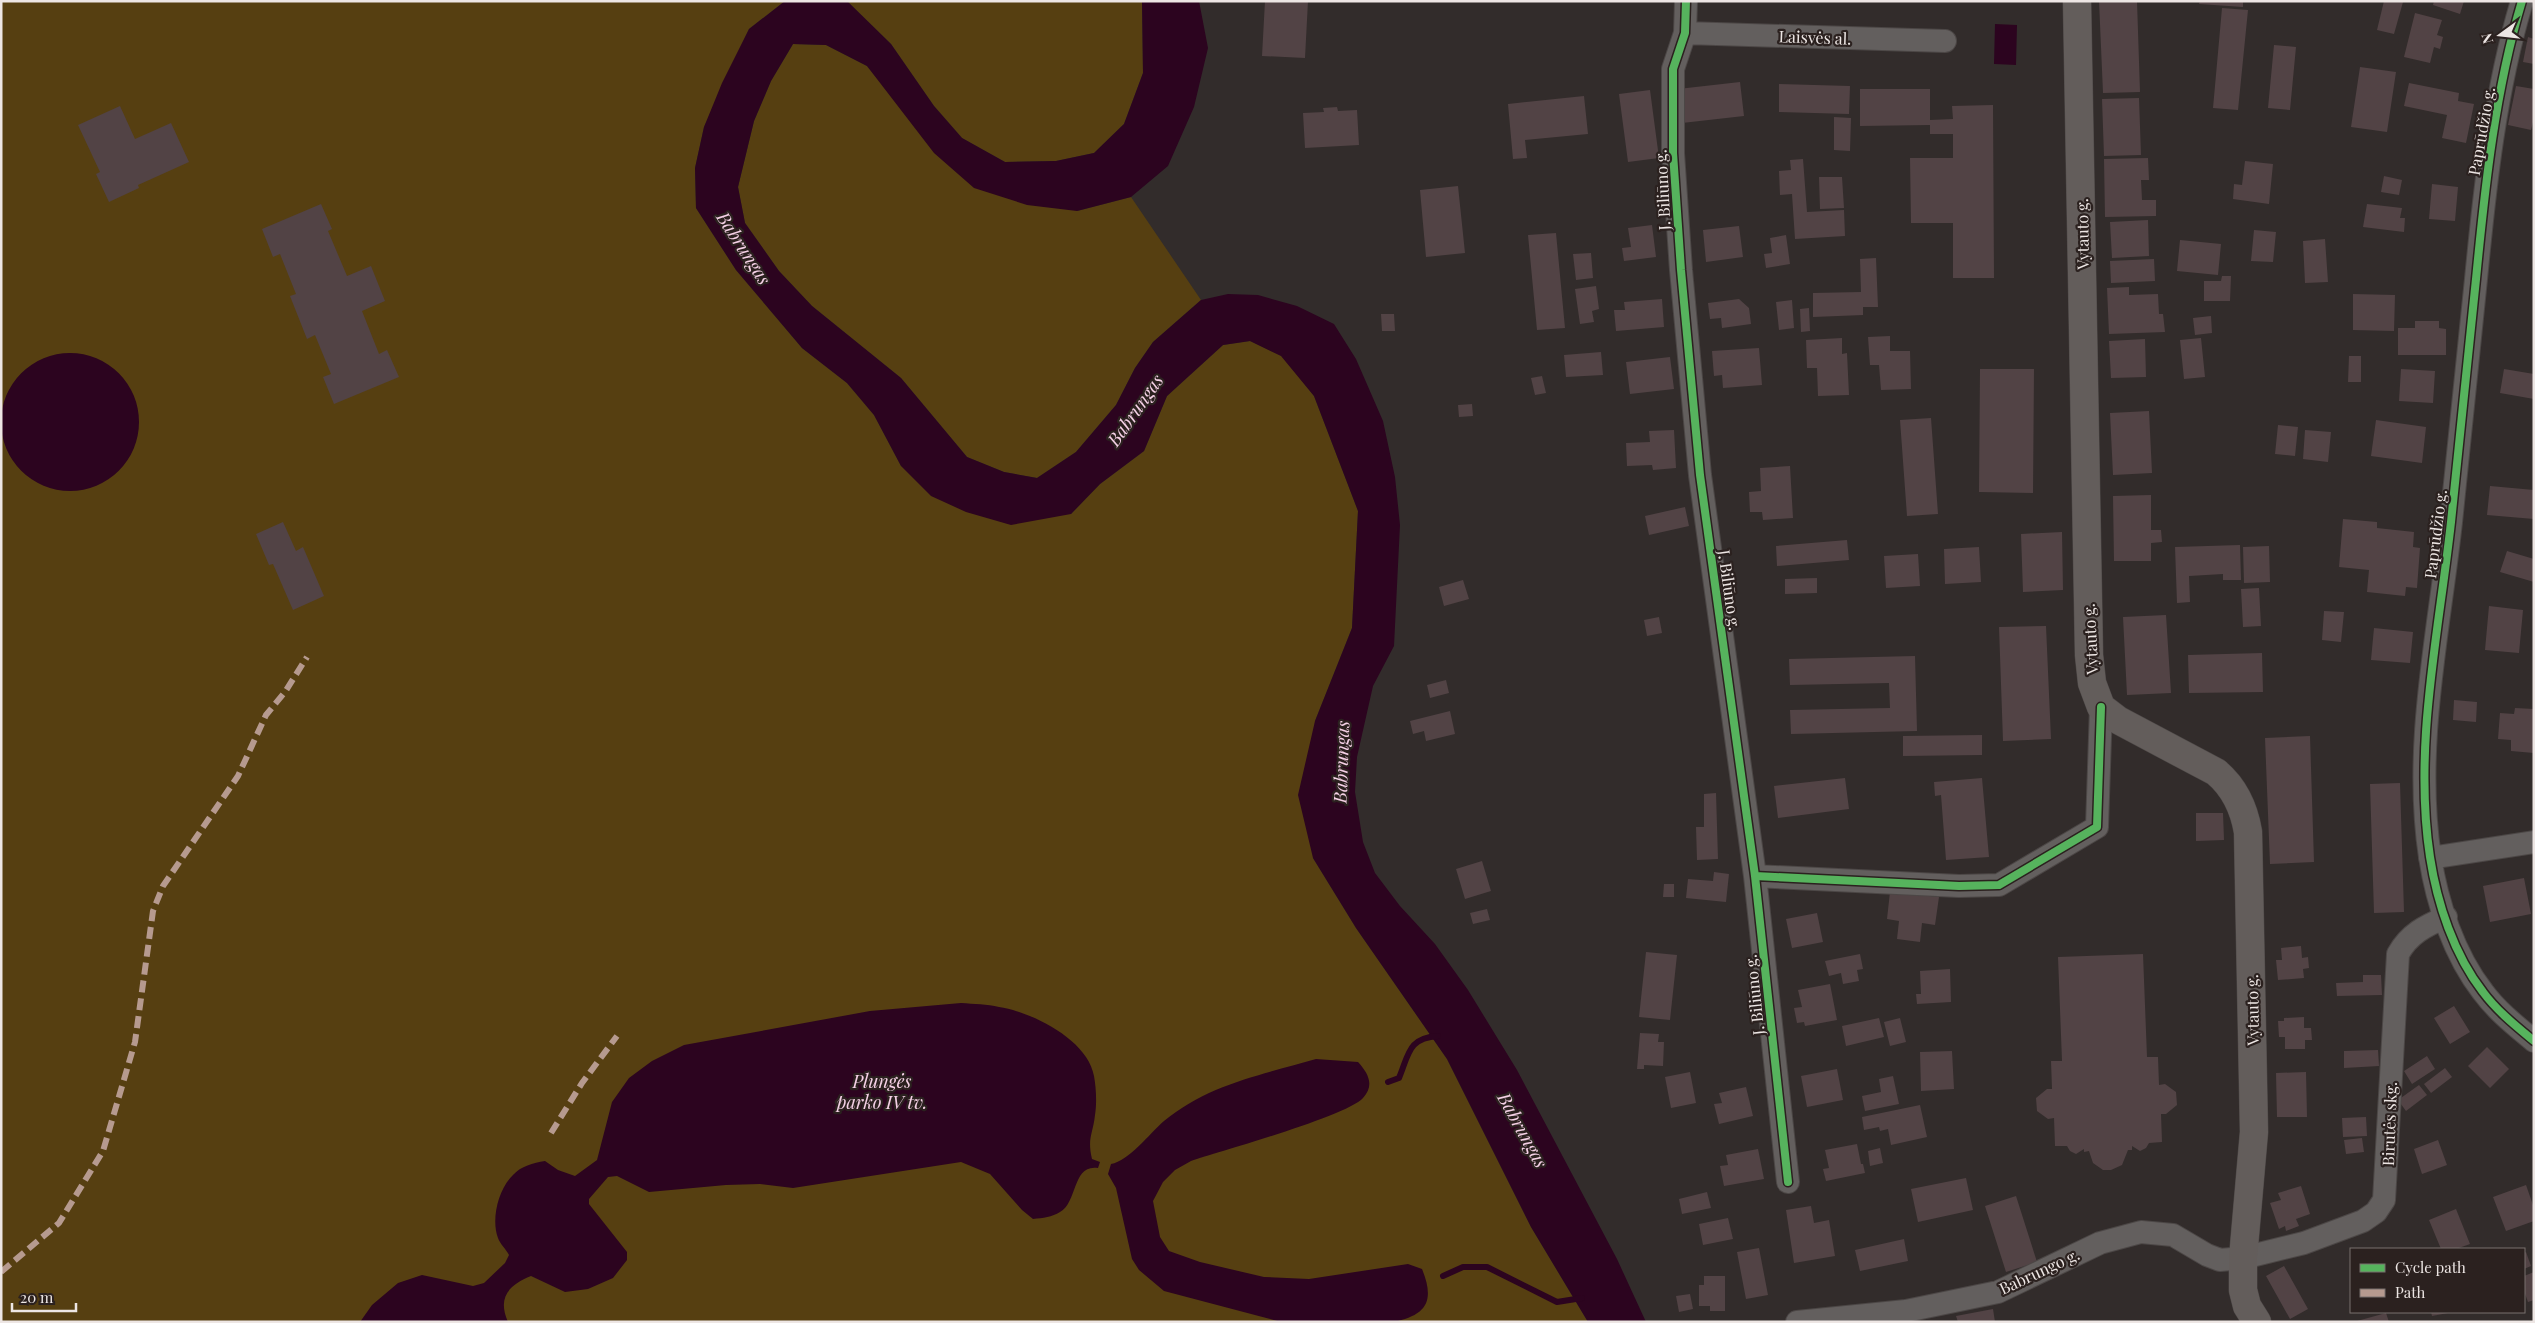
<svg xmlns="http://www.w3.org/2000/svg" width="2535" height="1323" font-family="'Playfair Display',serif">
	<style>
		.green { fill: #563f11 }
		.water { fill: #2c041f }
		.lines { fill: none; stroke-linecap: round; stroke-linejoin: round }
		.stream { stroke: #2c041f; stroke-width: 6 }
		.building { fill: #524345 }
		.minor-casing { stroke: #4c4746; stroke-width: 24 }
		.secondary-casing { stroke: #4c4746; stroke-width: 29 }
		.minor { stroke: #635f5e; stroke-width: 22 }
		.secondary { stroke: #635d5b; stroke-width: 28 }
		.quiet { stroke: #b69a8f; stroke-width: 6; stroke-dasharray: 12 6; stroke-linecap: butt }
		.cycleway-casing { stroke: #2b211f; stroke-width: 11 }
		.cycleway { stroke: #56b35d; stroke-width: 8 }
		.labels { text-anchor: middle; dominant-baseline: central; stroke-width: 4.5; stroke-linejoin: round; paint-order: stroke }
		.street-label { font-size: 16px; fill: #ede6e4; stroke: #2b211f }
		.water-label { font-size: 18px; font-style: italic; fill: #f5d1e6; stroke: #2b211f }
	</style>
	<rect width="100%" height="100%" fill="#322c2b"/>
	<path class="green" d="M1 1H785L749 29 704 127 695 168 696 208 736 270 802 348 847 383 874 415 901 466 1071 514 1100 484 1144 451 1167 396 1223 345 1250 341 1282 356 1314 396 1358 511 1352 628 1315 721 1313 858 1356 928 1447 1059 1531 1227 1588 1322H1Z
		M847 1H1142L1143 73 1124 124 1094 153 1056 161 1005 162 962 138 934 106 891 44Z
		M793 44 826 45 867 66 899 105 1077 211 1131 197 1201 300 1153 342 1135 368 1116 405 1076 452 1037 478 1004 472 967 457 901 378 812 306 779 271 745 223 738 187 754 121 771 81Z"/>
	<path class="water" d="M785 1H847L891 44 934 106 962 138 1005 162 1056 161 1094 153 1124 124 1143 73 1142 1H1199L1208 48 1194 107 1168 166 1131 197 1077 211 1027 205 974 188 934 153 867 66 826 45 793 44 771 81 754 121 738 187 745 223 779 271 812 306 901 378 967 457 1004 472 1037 478 1076 452 1116 405 1135 368 1153 342 1201 300 1228 294 1258 295 1297 306 1334 324 1356 359 1383 421 1395 477 1400 525 1394 646 1373 686 1357 757 1355 792 1363 842 1375 873 1400 906 1435 944 1468 990 1517 1070 1617 1259 1646 1322H1588L1531 1227 1447 1059 1356 928 1313 858 1298 795 1315 721 1352 628 1358 511 1314 396 1281 356 1250 341 1223 345 1167 396 1144 451 1100 484 1071 514 1011 525 966 512 931 496 901 466 874 415 847 383 802 348 736 270 696 208 695 168 704 127 722 83 749 29Z
		M1995 24 2017 25 2016 65 1994 64Z
		M1 422a69 69 0 1 1 138 0a69 69 0 1 1-138 0Z
		M961 1003C974 1004 987 1004 999 1007 1032 1012 1088 1040 1094 1076 1096 1087 1097 1103 1095 1115 1093 1134 1087 1138 1092 1159L1100 1162 1098 1168C1072 1164 1078 1202 1060 1212 1052 1217 1043 1218 1033 1219L1022 1210 990 1174 961 1162 793 1188 760 1184 726 1185 649 1192 617 1176 608 1177 589 1199V1204L627 1252V1260L613 1278 588 1289 565 1292 531 1276C509 1285 497 1297 508 1322H360L372 1305 398 1283 422 1275 473 1286 484 1283 505 1263 509 1255C506 1249 500 1244 498 1238 491 1220 498 1189 513 1175 521 1166 533 1163 545 1161L558 1170 575 1176 597 1160 612 1102 629 1078 652 1061 684 1045 870 1011Z
		M1316 1059 1358 1062C1368 1073 1375 1085 1363 1098 1347 1116 1221 1151 1191 1161L1175 1170 1163 1182 1153 1201 1160 1237 1169 1251 1200 1262 1264 1277 1309 1279 1408 1264 1422 1269C1435 1301 1427 1315 1393 1322H1281L1164 1291 1139 1270 1132 1259 1116 1188 1108 1174 1111 1164C1129 1161 1149 1134 1164 1121 1209 1084 1261 1075 1316 1059Z"/>
	<g class="lines">
		<path class="stream" d="M1388 1082 1399 1078C1409 1054 1408 1038 1438 1036
			M1443 1276 1463 1267H1487L1557 1302 1582 1298"/>
	</g>
	<path class="building" d="M1265 1H1308L1305 58 1262 56Z
		M2099 1H2137L2140 92 2103 93Z
		M2200 1H2243V7L2199 4Z
		M2384 1 2403 2 2394 34 2377 30Z
		M2434 1H2464L2460 14 2433 5Z
		M2222 8 2248 10 2238 110 2213 108Z
		M2415 13 2442 20 2437 35 2443 37 2440 49 2434 47 2430 63 2404 57Z
		M2528 37 2534 39V64L2523 62Z
		M2274 45 2296 47 2290 110 2268 108Z
		M2360 67 2396 72 2387 132 2351 127Z
		M1740 82 1744 116 1682 123 1678 89Z
		M2409 83 2459 93 2458 101 2474 104 2466 143 2442 138 2447 115 2404 106Z
		M1779 84 1850 86 1849 114 1779 112Z
		M2516 86 2534 89V118L2531 130 2508 125Z
		M1860 89H1930V120L1953 119 1952 106 1993 105 1994 278H1953V223H1911L1910 158H1953V134H1930V125L1860 126Z
		M1650 90 1659 158 1628 162 1619 94Z
		M1584 96 1588 134 1525 140 1527 158 1513 159 1508 104Z
		M2139 98 2141 155 2104 156 2102 99Z
		M120 106 135 139 171 123 189 162 138 185 139 188 109 202 96 174 100 172 78 125Z
		M1337 107 1338 111 1357 110 1359 145 1305 148 1303 113 1324 112 1323 108Z
		M1834 117 1851 118 1850 151 1834 150Z
		M2148 158 2149 180H2141L2142 200H2156V216L2105 217 2104 159Z
		M1803 159 1807 212 1844 210 1845 236 1795 239 1792 194 1780 195 1779 171 1791 170 1790 160Z
		M2245 161 2273 164 2269 204 2233 199 2234 184 2242 185Z
		M2384 176 2402 180 2399 195 2381 192Z
		M1819 177H1842L1844 208 1820 209Z
		M2432 184 2458 187 2455 221 2429 219Z
		M1458 186 1465 253 1426 257 1420 190Z
		M321 204 332 229 328 231 347 276 371 266 385 301 362 311 379 354 387 350 399 377 334 404 323 377 331 374 315 335 307 339 290 296 296 294 280 254 273 257 262 229Z
		M2367 204 2402 208 2400 218H2405L2404 232 2363 227Z
		M2148 220 2149 256 2112 258 2110 222Z
		M1652 225 1656 257 1624 261 1622 248 1631 247 1628 228Z
		M1739 226 1743 257 1706 262 1703 230Z
		M2254 230 2276 232 2273 262 2251 261Z
		M1556 233 1565 328 1537 330 1528 235Z
		M1786 235 1790 264 1766 268 1764 254 1772 253 1770 238Z
		M2325 239 2328 282 2305 283 2303 241Z
		M2180 240 2221 244 2218 275 2177 271Z
		M1591 253 1593 278 1576 280 1573 254Z
		M1876 258 1878 307H1863V315L1813 317V293L1861 292 1860 259Z
		M2154 259 2155 281 2111 283 2110 261Z
		M2222 276H2231L2230 301H2204V281H2221Z
		M1596 286 1599 309 1592 311 1594 322 1580 324 1575 289Z
		M2129 287V295L2158 294 2159 314H2163L2165 332 2109 334 2107 288Z
		M2353 294 2395 295 2394 331 2353 330Z
		M1662 299 1664 327 1616 331 1614 310H1625L1624 302Z
		M1739 299 1749 308 1751 324 1722 328 1721 318 1710 319 1708 303Z
		M1792 300 1794 328 1779 330 1776 302Z
		M1809 308 1810 331 1801 332 1800 309Z
		M1381 314H1394L1395 331H1382Z
		M2211 316 2212 333 2195 335 2193 318Z
		M2415 321H2439V328L2446 329V355H2398V328H2415Z
		M1890 336V351H1910L1911 389 1881 390 1879 365H1870L1868 337Z
		M1842 338V354L1847 353 1849 395 1818 396 1817 368H1807L1806 340Z
		M2201 338 2205 377 2184 379 2180 340Z
		M2145 339 2146 377 2111 378 2109 341Z
		M1759 348 1762 385 1723 388 1722 375 1714 376 1712 351Z
		M1601 352 1603 375 1566 377 1564 355Z
		M2349 356H2361V382H2348Z
		M1670 357 1674 389 1630 394 1626 362Z
		M1980 369H2034L2033 493 1979 492Z
		M2401 369 2435 371 2433 403 2399 401Z
		M2504 369 2534 374V399L2500 393Z
		M1542 376 1546 393 1535 395 1531 378Z
		M1472 404 1473 416 1459 417 1458 405Z
		M2149 411 2152 473 2113 475 2110 413Z
		M1931 418 1938 514 1907 516 1900 420Z
		M2376 420 2426 427 2422 463 2371 456Z
		M2278 425 2298 427 2295 456 2275 454Z
		M1674 430 1676 468 1653 470 1652 465 1627 466 1626 443 1650 442 1649 431Z
		M2305 430 2331 432 2328 462 2303 459Z
		M1790 466 1793 518 1763 520 1762 512H1750L1749 492 1761 491 1760 468Z
		M2490 486 2534 490V519L2487 515Z
		M2151 495V530H2161L2162 542 2151 543V561H2114L2113 496Z
		M1685 507 1689 526 1649 535 1645 516Z
		M2343 519 2377 522V528L2414 532 2413 547 2420 548 2417 588 2406 587 2405 596 2367 592 2369 570 2339 567Z
		M283 522 296 551 303 547 324 596 293 610 273 564 269 565 256 534Z
		M2062 532 2063 590 2023 592 2021 534Z
		M1847 540 1849 560 1777 566 1776 546Z
		M2240 545 2241 580H2223V574L2189 576 2190 602 2177 603 2175 547Z
		M2269 546 2270 582 2244 583 2243 547Z
		M1979 547 1981 582 1945 584 1944 549Z
		M2507 551 2534 559V582L2500 572Z
		M1918 554 1920 586 1886 588 1884 556Z
		M1817 578V593L1785 594V579Z
		M1463 580 1469 599 1444 606 1439 587Z
		M2259 588 2261 626 2243 627 2241 589Z
		M2489 606 2523 610 2519 653 2485 650Z
		M2324 611 2344 612 2341 642 2322 640Z
		M2166 615 2171 693 2127 695 2123 617Z
		M1659 617 1662 633 1647 636 1644 620Z
		M2046 626 2051 739 2003 741 1999 627Z
		M2374 628 2413 632 2410 663 2371 660Z
		M2262 653 2263 692 2189 693 2188 655Z
		M1915 656 1917 731 1791 734 1790 710 1890 708 1889 683 1790 685 1789 659Z
		M1446 680 1449 693 1430 698 1427 685Z
		M2454 700 2477 702 2476 722 2453 720Z
		M2515 708 2534 709V753L2511 751V740L2498 739 2500 713 2514 714Z
		M1450 711 1455 734 1426 741 1424 731 1413 734 1410 721Z
		M1982 735V755L1903 756V736Z
		M2310 736 2314 862 2270 864 2265 738Z
		M1845 778 1849 809 1778 818 1774 786Z
		M1982 778 1989 857 1946 860 1941 795 1935 796 1934 782Z
		M2400 783 2404 912 2374 913 2370 784Z
		M1716 793 1718 859 1697 860 1696 827H1704V794Z
		M2196 813H2223L2224 840 2196 841Z
		M1482 861 1491 891 1465 899 1456 869Z
		M1714 872 1729 874 1726 902 1686 898 1688 879 1713 881Z
		M2524 878 2531 914 2490 922 2483 886Z
		M1664 884H1674V897H1663Z
		M1890 892 1939 897 1935 925 1922 923 1920 942 1897 939 1899 921 1887 919Z
		M1487 909 1490 920 1473 924 1470 913Z
		M1817 913 1823 942 1792 948 1786 919Z
		M2301 946 2302 958 2308 957 2309 968 2303 969 2304 978 2278 980 2276 960H2282L2281 948Z
		M1646 952 1677 955 1670 1020 1639 1017Z
		M1860 954 1863 969 1857 970 1859 981 1843 984 1841 973 1829 976 1825 961Z
		M2143 954 2147 1057H2158L2159 1085 2165 1084 2176 1092 2177 1105 2166 1114H2161L2162 1142 2149 1143 2146 1148 2140 1151 2132 1146V1150H2128L2122 1165 2111 1170H2103L2093 1163 2089 1151 2084 1152V1149L2076 1154 2070 1151 2067 1146H2055L2054 1118 2048 1119 2037 1111 2036 1098 2047 1089H2052L2051 1061H2062L2058 957Z
		M1950 969 1951 1002 1917 1004 1916 994H1921L1920 971Z
		M2363 975H2381L2382 995 2337 996 2336 983 2363 982Z
		M1830 984 1837 1020 1805 1026 1804 1022 1797 1023 1794 1008 1802 1007 1798 990Z
		M2454 1006 2470 1032 2450 1044 2434 1018Z
		M2304 1017V1028H2311L2312 1040H2305V1049H2285V1037H2279L2278 1021H2284V1018Z
		M1879 1018 1884 1037 1846 1046 1842 1026Z
		M1900 1018 1906 1042 1890 1046 1884 1022Z
		M1640 1033 1659 1034 1658 1042H1664L1663 1066 1644 1065V1069H1637Z
		M2487 1047 2509 1069 2490 1088 2468 1066Z
		M2378 1050 2379 1066 2344 1068V1051Z
		M1952 1051 1954 1089 1921 1091 1920 1052Z
		M2427 1056 2435 1069 2412 1084 2404 1071Z
		M2445 1068 2452 1077 2431 1093 2424 1084Z
		M1837 1069 1843 1100 1807 1107 1801 1076Z
		M1690 1072 1696 1103 1671 1108 1665 1077Z
		M2306 1072 2307 1117H2277L2276 1073Z
		M1893 1076 1899 1104 1865 1111 1862 1096 1881 1092 1879 1079Z
		M2419 1085 2427 1095 2406 1111 2398 1100Z
		M1746 1087 1753 1116 1719 1124 1714 1104 1722 1103 1719 1093Z
		M1920 1105 1927 1137 1891 1145 1888 1129 1880 1131 1879 1127 1864 1130 1862 1117Z
		M2366 1117 2367 1136 2343 1137 2342 1118Z
		M2362 1138 2364 1152 2346 1154 2344 1140Z
		M2438 1140 2447 1165 2422 1174 2414 1149Z
		M1857 1144 1861 1164H1863L1865 1173 1826 1181 1823 1169 1829 1168 1825 1150Z
		M1880 1148 1883 1163 1870 1166 1868 1151Z
		M1758 1149 1764 1179 1724 1186 1720 1166 1728 1165 1726 1155Z
		M1966 1178 1973 1210 1918 1222 1911 1189Z
		M2526 1185 2534 1208V1221L2506 1231 2493 1197Z
		M2301 1186 2310 1214 2296 1219 2299 1226 2286 1231 2285 1226 2279 1229 2270 1203 2281 1200 2278 1193Z
		M1707 1192 1711 1208 1682 1214 1679 1199Z
		M2016 1196 2037 1262 2006 1272 1985 1206Z
		M1811 1206 1814 1223 1829 1220 1835 1256 1794 1263 1786 1210Z
		M2456 1209 2470 1244 2456 1249H2441L2429 1220Z
		M1728 1218 1733 1239 1703 1245 1699 1224Z
		M1904 1239 1908 1261 1860 1271 1855 1250Z
		M1759 1248 1768 1295 1746 1299 1737 1252Z
		M2526 1252 2531 1266 2524 1269V1253Z
		M2284 1266 2308 1309 2290 1319 2266 1276Z
		M2534 1272V1300L2528 1302 2524 1291V1276Z
		M1704 1276H1725V1311H1710V1306H1699V1285H1704Z
		M1690 1294 1693 1309 1679 1312 1676 1296Z
		M1993 1309 1995 1322H1958L1956 1316Z
		M2431 1312H2448V1313L2432 1316Z
		M2386 1313 2389 1322H2357V1321Z"/>
	<g class="lines">
		<g class="minor-casing">
			<path id="minor" d="M1686 1 1685 33 1673 69V153L1681 270 1700 475 1755 876 1788 1182
				M2522 1C2495 91 2485 186 2476 279 2467 360 2459 441 2451 522 2439 632 2413 746 2430 857 2437 903 2454 955 2483 992 2497 1011 2516 1026 2534 1041
				M1685 33 1945 41
				M2430 858 2534 842
				M1755 876 1959 886 1999 885 2097 827 2101 707
				M1797 1322 1906 1311 1998 1292 2100 1243 2141 1232 2173 1235 2207 1255 2220 1260 2243 1258 2304 1243 2363 1221 2376 1212 2384 1200 2398 954C2409 934 2425 926 2446 917"/>
		</g>
		<g class="secondary-casing">
			<path id="secondary" d="M2077 1 2089 655 2092 683 2101 707 2118 720 2216 772C2235 788 2244 808 2248 832L2254 1132 2243 1258V1290L2247 1306 2257 1322"/>
		</g>
		<use href="#minor" class="minor"/>
		<use href="#secondary" class="secondary"/>
		<path class="quiet" d="M551 1133 582 1083 617 1036
			M1 1272 59 1223 103 1151 135 1042 153 911 163 886 238 776 266 715 285 692 307 657"/>
		<g class="cycleway-casing">
			<path id="cycleway" d="M1686 1 1685 33 1673 69V153L1681 270 1700 475 1755 876 1788 1182
				M2522 1C2495 91 2485 186 2476 279 2467 360 2459 441 2451 522 2439 632 2413 746 2430 857 2437 903 2454 955 2483 992 2497 1011 2516 1026 2534 1041
				M1755 876 1959 886 1999 885 2097 827 2101 707"/>
		</g>
		<use href="#cycleway" class="cycleway"/>
	</g>
	<g class="labels">
		<g class="street-label">
			<text transform="translate(1815 37) rotate(2)">Laisvės al.</text>
			<text transform="translate(2481 131) rotate(-80)">Paprūdžio g.</text>
			<text transform="translate(1662 190) rotate(-93)">J. Biliūno g.</text>
			<text transform="translate(2082 234) rotate(-91)">Vytauto g.</text>
			<text transform="translate(2435 534) rotate(-83)">Paprūdžio g.</text>
			<text transform="translate(1730 590) rotate(82)">J. Biliūno g.</text>
			<text transform="translate(2090 639) rotate(-93)">Vytauto g.</text>
			<text transform="translate(1754 995) rotate(-96)">J. Biliūno g.</text>
			<text transform="translate(2252 1010) rotate(-91)">Vytauto g.</text>
			<text transform="translate(2389 1124) rotate(-88)">Birutės skg.</text>
			<text transform="translate(2039 1271) rotate(-25)">Babrungo g.</text>
		</g>
		<g class="water-label">
			<text transform="translate(744 248) rotate(57)">Babrungas</text>
			<text transform="translate(1135 410) rotate(-55)">Babrungas</text>
			<text transform="translate(1341 762) rotate(-88)">Babrungas</text>
			<text x="882" y="1081">Plungės<tspan x="882" dy="21">parko IV tv.</tspan></text>
			<text transform="translate(1523 1130) rotate(61)">Babrungas</text>
		</g>
	</g>
	<rect width="2535" height="1323" fill="none" stroke="#ede6e4" stroke-width="5"/>
	<rect x="2350" y="1248" width="175" height="65" fill="#2b211f" stroke="#79706e"/>
	<rect x="2360" y="1264" width="25" height="8" fill="#56b35d" stroke="#79706e"/>
	<text x="2395" y="1273" font-size="15" fill="#ede6e4">Cycle path</text>
	<rect x="2360" y="1289" width="25" height="8" fill="#b69a8f" stroke="#79706e"/>
	<text x="2395" y="1298" font-size="15" fill="#ede6e4">Path</text>
	<g transform="translate(2500 35) rotate(255)" stroke="#2b211f" stroke-width="4" paint-order="stroke">
	<path d="M0-4L9 19L0 12L-9 19Z" fill="#ede6e4"/>
	<text y="-8" font-size="14" font-weight="bold" text-anchor="middle" fill="#ede6e4">N</text>
	</g>
	<path d="M12 1303v8h64v-8" fill="none" stroke="#ede6e4" stroke-width="2.5"/>
	<text x="20" y="1303" font-size="15" fill="#ede6e4" stroke="#2b211f" stroke-width="4" paint-order="stroke">20 m</text>
</svg>
